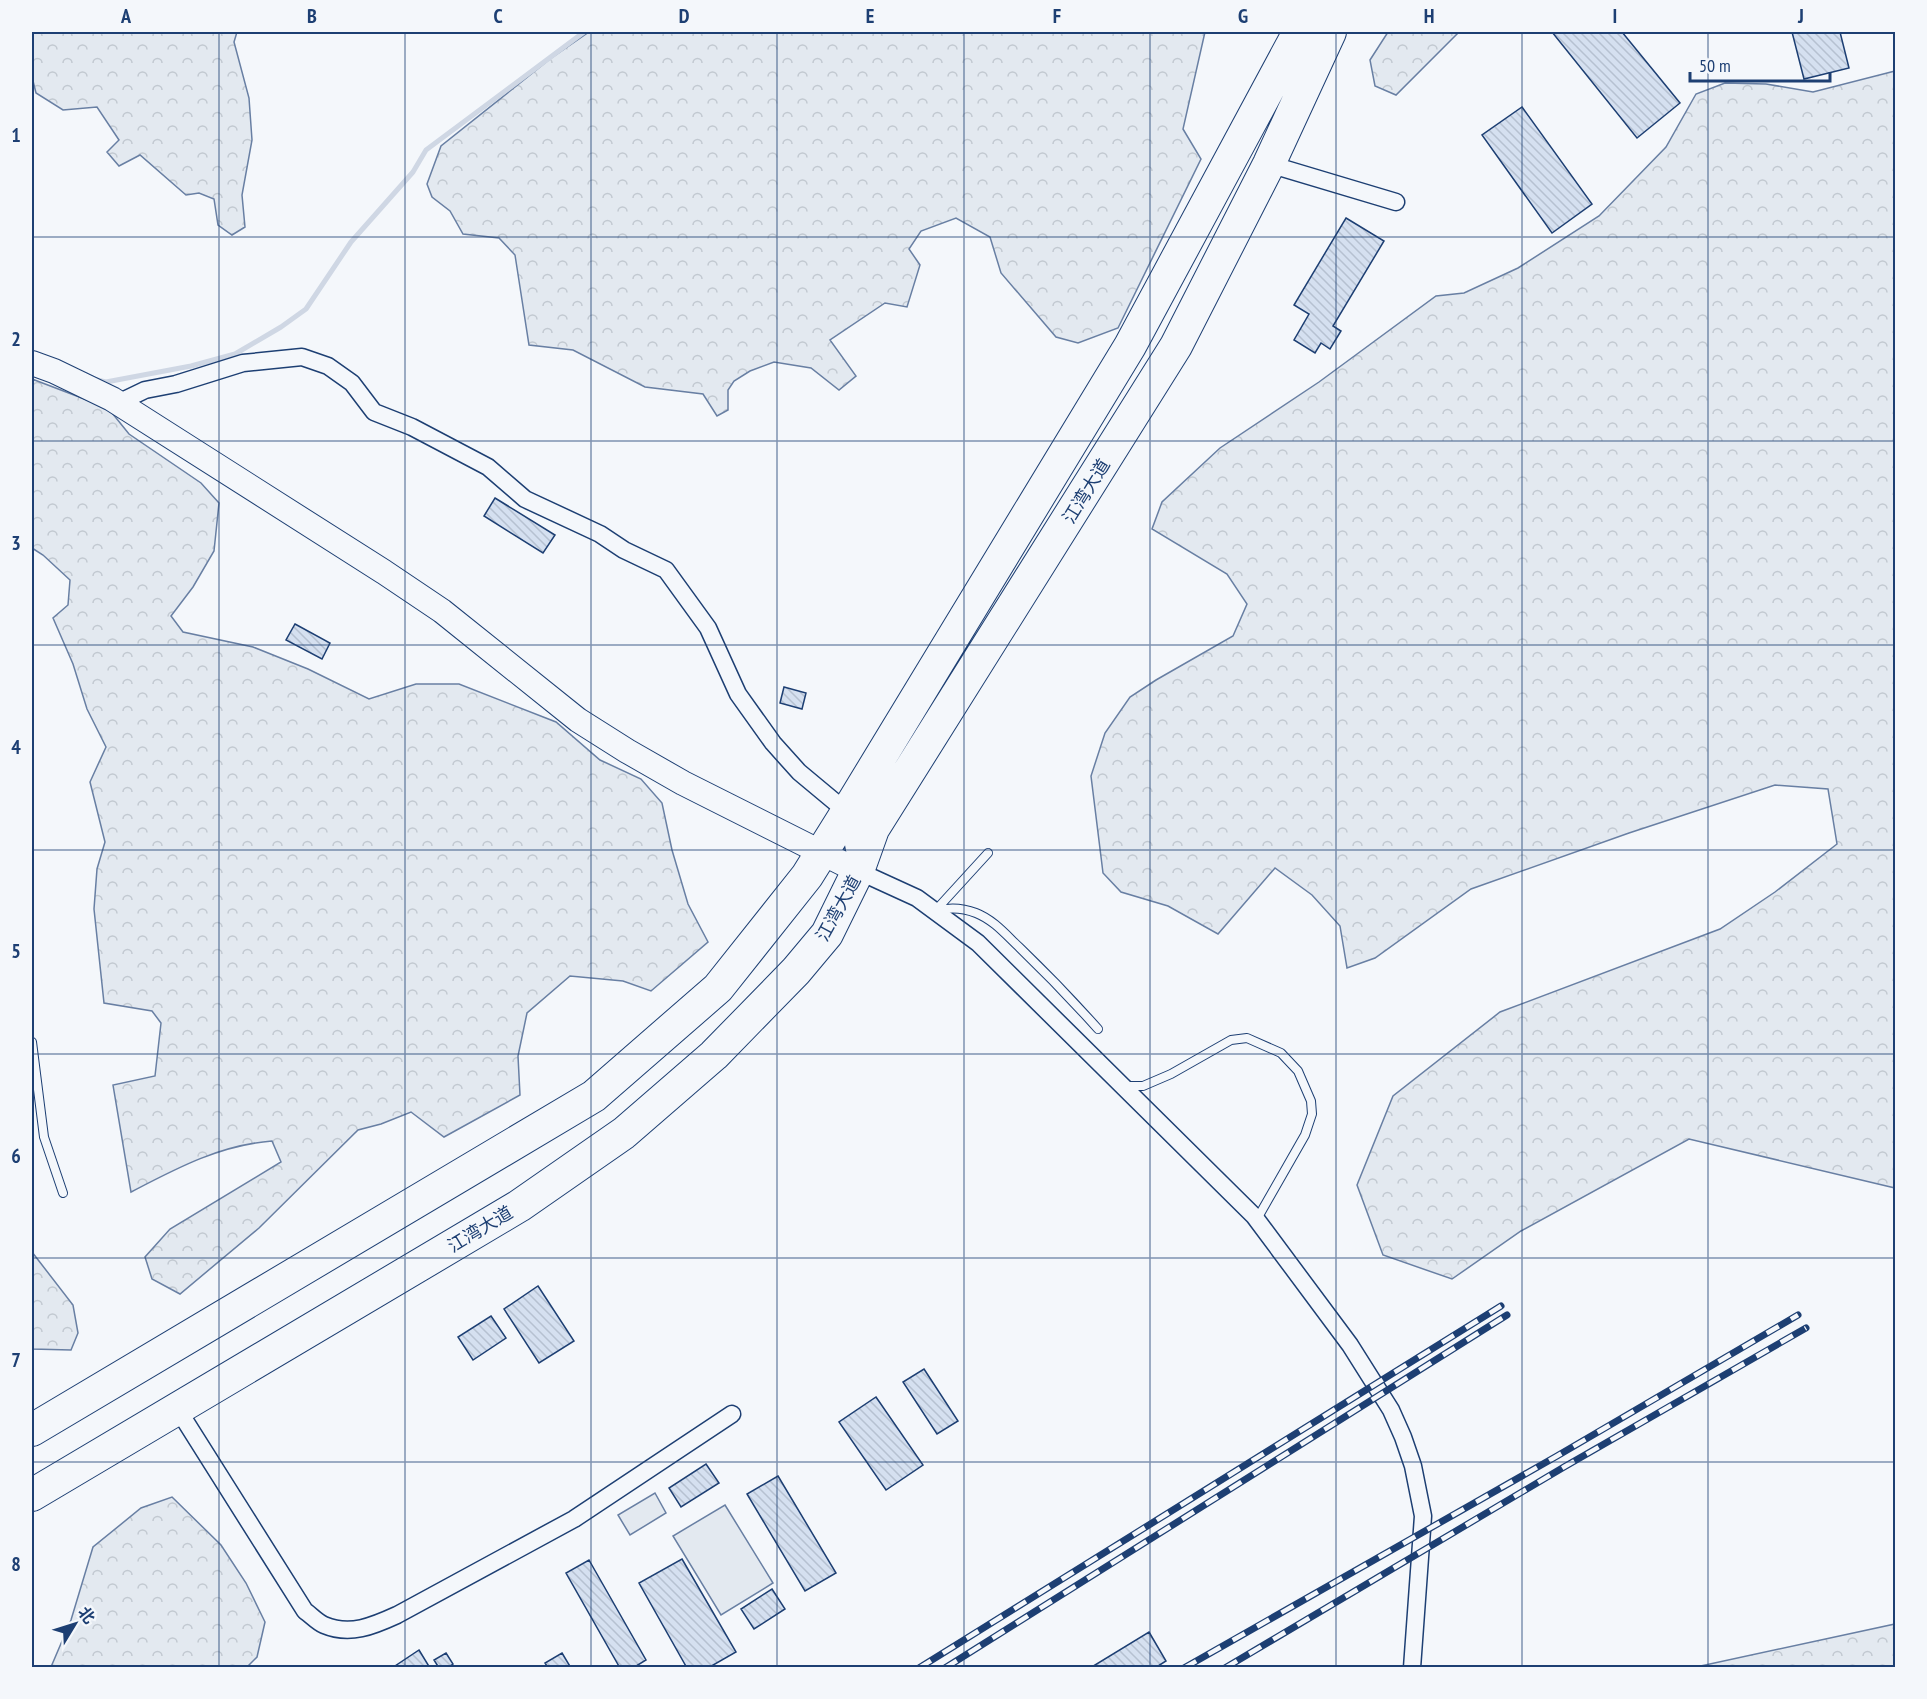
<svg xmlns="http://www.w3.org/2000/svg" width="1927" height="1699" font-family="'PT Sans Narrow','Noto Sans SC',sans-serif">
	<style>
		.forest { fill: url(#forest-crowns); stroke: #687fa3; stroke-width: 1.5 }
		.pitch { fill: #e3e9f0; stroke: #687fa3; stroke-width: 1.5 }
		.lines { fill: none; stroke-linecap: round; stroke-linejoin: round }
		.stream { stroke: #cfd7e4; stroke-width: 5 }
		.building { fill: url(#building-back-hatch); stroke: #1d3f73; stroke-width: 1.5 }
		.lane-casing { stroke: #1d3f73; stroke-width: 10 }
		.street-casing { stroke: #1d3f73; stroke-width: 19 }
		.secondary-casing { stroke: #1d3f73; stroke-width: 26 }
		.highway-casing { stroke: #1d3f73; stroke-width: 34 }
		.lane { stroke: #f4f7fb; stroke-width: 8 }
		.street { stroke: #f4f7fb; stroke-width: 16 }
		.secondary { stroke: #f4f7fb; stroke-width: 24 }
		.highway { stroke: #f4f7fb; stroke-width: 32 }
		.rail-casing { stroke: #1d3f73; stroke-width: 7 }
		.rail { stroke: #f4f7fb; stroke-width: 4.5; stroke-dasharray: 14; stroke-linecap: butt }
		.grid { fill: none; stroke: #1d3f73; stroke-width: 1.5; stroke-opacity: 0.55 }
		.labels { text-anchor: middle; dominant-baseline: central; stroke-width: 4.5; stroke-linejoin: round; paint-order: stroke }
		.street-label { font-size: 18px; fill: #1d3f73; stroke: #f4f7fb }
		.neatline { fill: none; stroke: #1d3f73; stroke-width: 2 }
		.grid-label { font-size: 20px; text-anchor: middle; font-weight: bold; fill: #1d3f73 }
	</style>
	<defs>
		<pattern id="forest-crowns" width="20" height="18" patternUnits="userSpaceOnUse" patternTransform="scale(1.5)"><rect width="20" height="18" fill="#e3e9f0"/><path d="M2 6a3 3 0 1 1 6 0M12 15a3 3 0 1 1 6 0" fill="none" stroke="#c2c9d1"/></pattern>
		<pattern id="building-back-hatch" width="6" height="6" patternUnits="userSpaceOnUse" patternTransform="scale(1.5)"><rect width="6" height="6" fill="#d5e0f0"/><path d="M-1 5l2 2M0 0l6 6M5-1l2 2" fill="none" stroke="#b6c1d1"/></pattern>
	</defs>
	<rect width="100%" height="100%" fill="#f4f7fb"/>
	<path class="forest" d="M32 32H237L234 42 249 98 252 140 242 195 245 227 232 235 218 225 214 199 199 193 186 195 140 155 119 166 107 152 119 140 97 107 63 110 36 93 32 77Z
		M589 32H1205L1183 129 1201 159 1118 328 1078 343 1056 337 1001 273 990 237 956 218 921 231 909 249 920 265 907 307 885 303 830 340 856 376 839 390 811 368 774 362 750 371 734 381 728 390V410L717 416 703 394 645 387 573 350 529 345 515 255 499 238 463 234 450 211 432 197 427 184 441 146 550 59Z
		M1388 32H1459L1396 95 1375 86 1370 60Z
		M1895 71V1188L1689 1139 1521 1231 1452 1279 1383 1255 1357 1185 1393 1096 1500 1012 1720 929 1775 892 1837 844 1828 789 1775 785 1629 833 1471 889 1375 958 1347 968 1340 926 1312 895 1275 868 1218 934 1168 906 1121 892 1103 873 1091 776 1105 733 1130 697 1156 680 1233 636 1247 604 1227 574 1152 529 1162 502 1220 448 1319 382 1436 296 1464 293 1518 268 1599 216 1666 147 1696 94 1725 83 1766 84 1813 92Z
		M32 379 108 408 129 434 201 483 219 503 214 551 193 587 171 616 183 632 253 647 308 669 369 699 416 684H459L556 722 600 760 641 779 662 803 672 850 688 904 708 942 651 991 623 981 570 976 527 1013 518 1056 520 1095 444 1137 411 1112 381 1124 358 1130 259 1228 180 1294 152 1279 145 1257 170 1229 281 1162 272 1141C220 1145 177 1168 131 1192L113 1085 155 1076 161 1023 152 1011 104 1003 94 909 97 869 105 842 90 782 106 747 87 709 73 664 53 618 68 605 70 580 43 555 32 548Z
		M32 1252 73 1305 78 1333 71 1350 32 1349Z
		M172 1497 221 1545 246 1583 265 1622 257 1657 247 1667H51L71 1620 93 1547 141 1508Z
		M1895 1624V1667H1696Z"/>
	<path class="pitch" d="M655 1493 666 1513 630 1535 618 1515Z
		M725 1505 773 1583 721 1615 673 1536Z"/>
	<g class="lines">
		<path class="stream" d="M97 380 106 382 191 366 235 354 281 327 306 309 351 242 413 172 426 150 584 32"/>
	</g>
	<path class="building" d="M1552 32H1622L1680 103 1637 138Z
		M1792 32H1840L1849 68 1804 79Z
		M1522 107 1592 204 1552 233 1482 135Z
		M1346 218 1384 241 1333 326 1341 331 1330 349 1321 343 1315 353 1294 340 1309 314 1294 305Z
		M495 498 555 535 543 553 484 516Z
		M295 624 330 643 322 659 286 640Z
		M784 687 806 693 802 709 780 703Z
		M538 1286 574 1341 539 1363 504 1309Z
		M491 1316 506 1338 473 1360 458 1337Z
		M924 1369 958 1421 937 1434 903 1382Z
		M876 1397 923 1465 886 1490 839 1422Z
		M706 1464 719 1483 681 1507 669 1488Z
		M778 1476 836 1573 805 1591 747 1494Z
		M682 1559 736 1652 708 1668H687L639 1583Z
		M589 1560 646 1660 633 1668H620L566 1573Z
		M772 1589 785 1609 754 1629 741 1609Z
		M1149 1632 1166 1661 1155 1668H1090Z
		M419 1650 430 1668H392Z
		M446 1653 453 1664 447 1668H439L434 1660Z
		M562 1653 571 1668H548L545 1663Z"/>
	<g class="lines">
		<g class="lane-casing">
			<path id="lane" d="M935 911C949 907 963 908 976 913 994 920 1007 936 1020 948 1047 974 1073 1001 1098 1029
				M935 911 988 853
				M32 1042 44 1137 63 1193
				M1124 1086H1143L1171 1074 1231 1040 1247 1038 1281 1053 1298 1071 1311 1101 1312 1114 1305 1135 1257 1219"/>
		</g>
		<g class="street-casing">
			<path id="street" d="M1269 164 1396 202
				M118 403 145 390 176 384 243 363 302 357 328 366 352 383 374 412 412 427 488 467 525 499 600 534 624 550 666 570 708 628 738 694 773 743 799 772 847 812 858 871 917 898 978 943 1254 1216 1350 1345 1391 1410 1403 1437 1413 1466 1423 1516 1412 1668
				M177 1408 305 1611C311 1615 317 1622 324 1625 350 1636 373 1626 397 1615L574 1519 732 1414"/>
		</g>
		<g class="secondary-casing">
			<path id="secondary" d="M32 363 54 371 112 399 384 572 442 611 578 720 627 751 683 783 858 871"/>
		</g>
		<g class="highway-casing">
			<path id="highway" d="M32 1430 594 1096 718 988 807 876 847 812 1130 346 1299 32
				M32 1495 519 1206 624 1133 714 1055 796 971 827 934 858 871 873 829 1176 346 1269 164 1330 32"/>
		</g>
		<use href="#lane" class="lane"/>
		<use href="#street" class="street"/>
		<use href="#secondary" class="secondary"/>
		<use href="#highway" class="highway"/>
		<g class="rail-casing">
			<path id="rail" d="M919 1668 1501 1306
				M945 1668 1507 1315
				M1184 1668 1557 1456 1798 1315
				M1225 1668 1564 1467 1806 1328"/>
		</g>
		<use href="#rail" class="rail"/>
	</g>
	<path class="grid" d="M219 32V1668M405 32V1668M591 32V1668M777 32V1668M964 32V1668M1150 32V1668M1336 32V1668M1522 32V1668M1708 32V1668M32 237H1896M32 441H1896M32 645H1896M32 850H1896M32 1054H1896M32 1258H1896M32 1462H1896"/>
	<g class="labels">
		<g class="street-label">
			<text transform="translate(1086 491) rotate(-58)">江湾大道</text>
			<text transform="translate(838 908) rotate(-61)">江湾大道</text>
			<text transform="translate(480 1229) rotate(-31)">江湾大道</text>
		</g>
	</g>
	<rect width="1927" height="1699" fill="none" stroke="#f4f7fb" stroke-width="66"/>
	<g transform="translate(75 1624) rotate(52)" stroke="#f4f7fb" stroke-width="4.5" paint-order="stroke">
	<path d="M0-4.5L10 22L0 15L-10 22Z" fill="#1d3f73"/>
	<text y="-9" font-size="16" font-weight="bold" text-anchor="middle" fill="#1d3f73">北</text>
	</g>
	<path d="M1690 72v9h140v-9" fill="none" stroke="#1d3f73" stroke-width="3"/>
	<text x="1699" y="72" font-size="18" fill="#1d3f73" stroke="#f4f7fb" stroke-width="4.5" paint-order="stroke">50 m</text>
	<rect x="33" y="33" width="1861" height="1633" class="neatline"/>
	<g class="grid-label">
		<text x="126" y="23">A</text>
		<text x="312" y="23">B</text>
		<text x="498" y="23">C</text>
		<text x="684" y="23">D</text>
		<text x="870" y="23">E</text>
		<text x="1057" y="23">F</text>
		<text x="1243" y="23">G</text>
		<text x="1429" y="23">H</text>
		<text x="1615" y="23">I</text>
		<text x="1801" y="23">J</text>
		<text x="16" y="142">1</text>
		<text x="16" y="346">2</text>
		<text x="16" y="550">3</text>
		<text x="16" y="754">4</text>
		<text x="16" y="958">5</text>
		<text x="16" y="1163">6</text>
		<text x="16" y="1367">7</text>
		<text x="16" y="1571">8</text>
	</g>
</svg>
